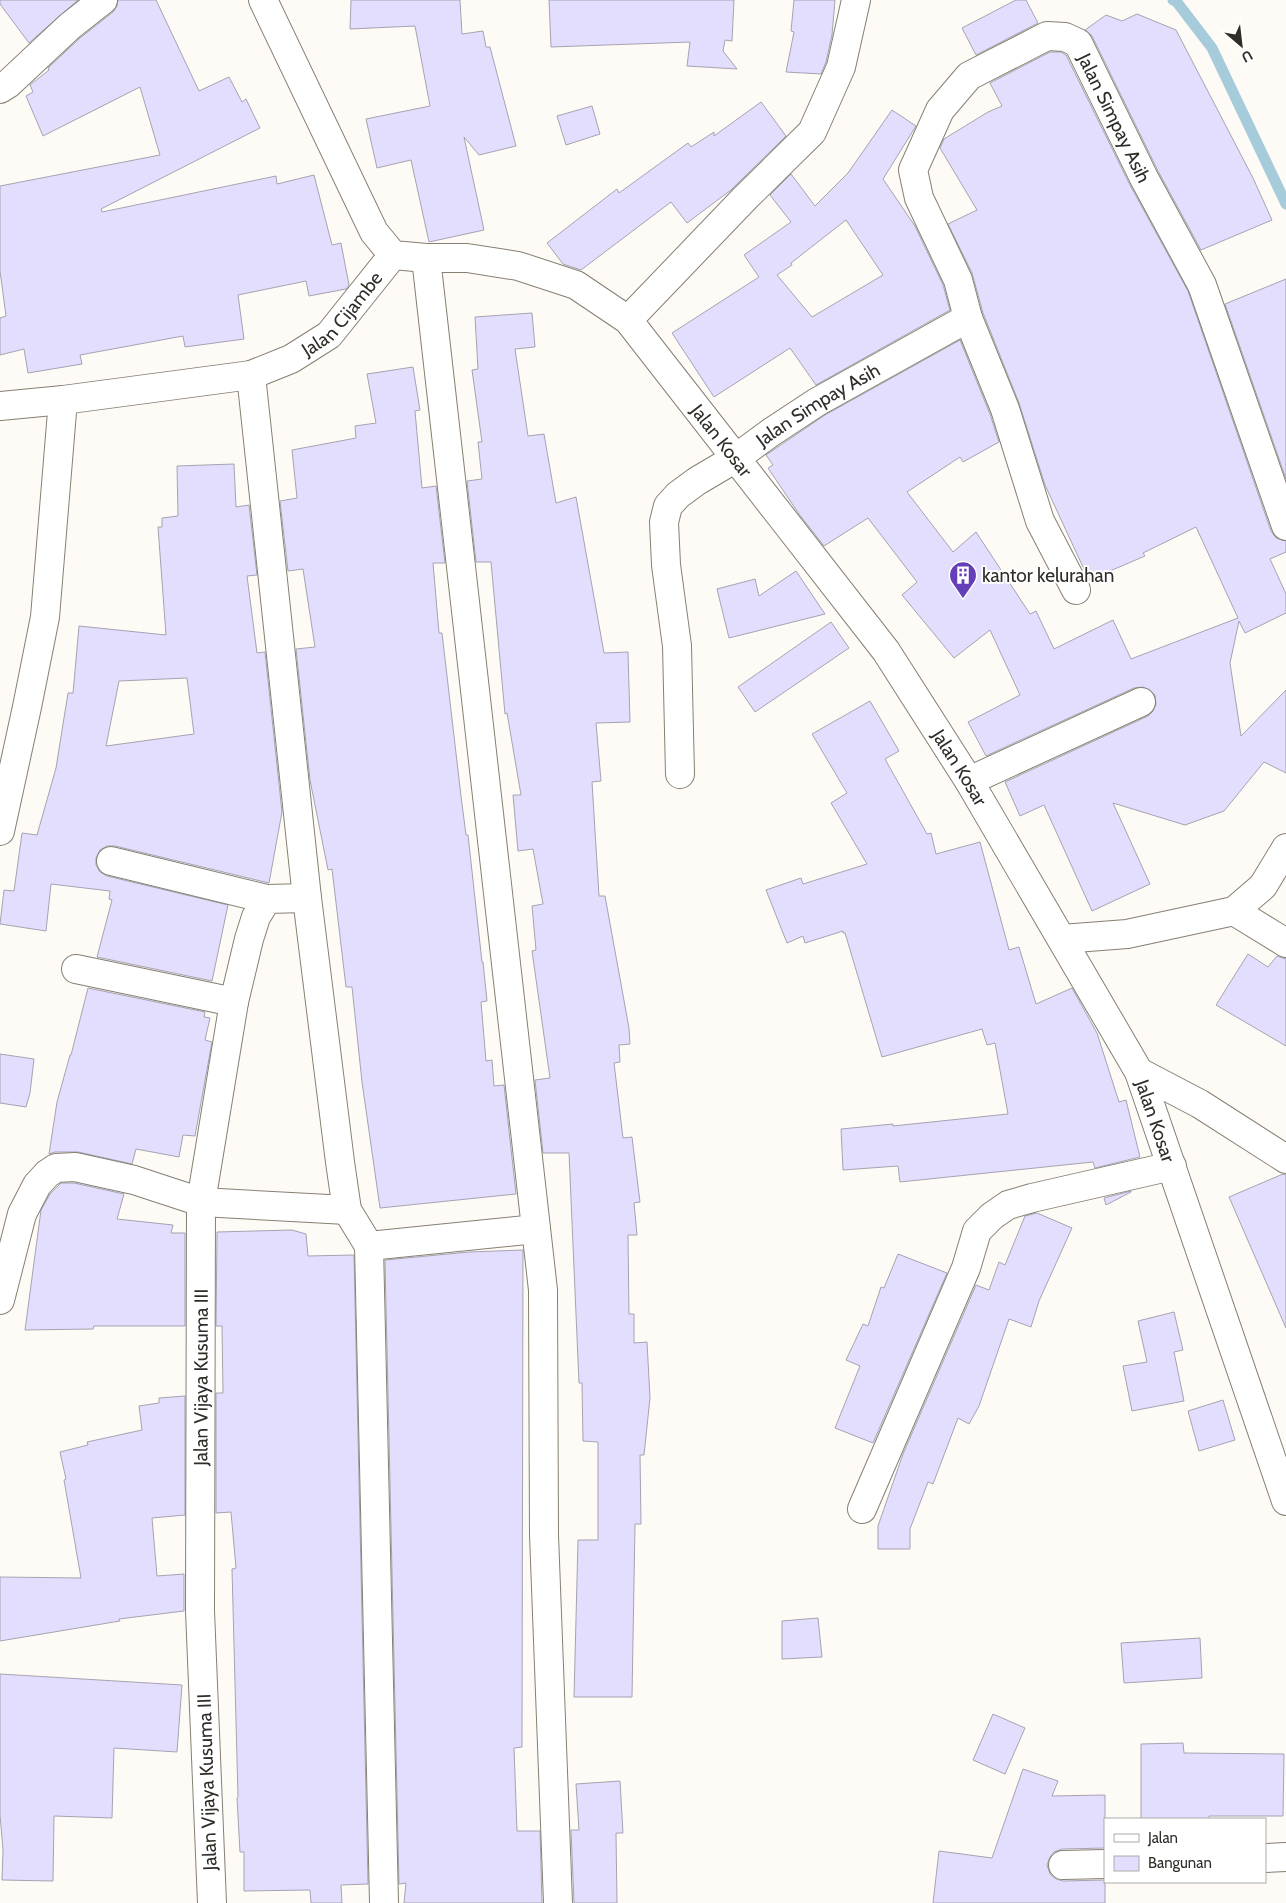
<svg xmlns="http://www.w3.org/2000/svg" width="1286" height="1903" font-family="Cabin,sans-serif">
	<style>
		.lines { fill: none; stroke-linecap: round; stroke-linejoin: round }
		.stream { stroke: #a6ccdc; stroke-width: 11 }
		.building { fill: #e3ddfe; stroke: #a6a3b1; fill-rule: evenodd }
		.street-casing { stroke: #867f73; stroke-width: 30 }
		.secondary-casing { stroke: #867f73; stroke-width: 30 }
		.street { stroke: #fff; stroke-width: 28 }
		.secondary { stroke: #fff; stroke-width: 28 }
		.labels { text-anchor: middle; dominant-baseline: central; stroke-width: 4; stroke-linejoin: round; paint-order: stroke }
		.street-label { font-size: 19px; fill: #302d28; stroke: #fff }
		.poi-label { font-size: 19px; fill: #302d28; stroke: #fff; text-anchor: start }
	</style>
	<rect width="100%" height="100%" fill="#fefbf6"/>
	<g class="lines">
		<path class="stream" d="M1173 0 1176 1 1212 48 1286 204"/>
	</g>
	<path class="building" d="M0 0H78L29 43 0 4Z
		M118 0H156L199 91 229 77 242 102 246 99 260 128 101 209 102 212 276 176 277 184 314 175 332 245 341 243 349 285 346 289 309 296 306 281 238 295 244 339 185 347 183 336 80 355 82 364 28 373 24 349 0 355V318L6 316 0 271V186L160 155 140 87 43 136 26 96 33 92 30 85 49 70 48 68 80 38 113 12 117 6Z
		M351 0H460L462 34 483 31 486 47H490L516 146 479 155 464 137 484 230 429 242 411 160 377 168 366 119 430 106 415 26 350 29Z
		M549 0H734L732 41 725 40 723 51 737 69 687 66 690 42 551 47Z
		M794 0H835L832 35 826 62 821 74 786 72 794 32 791 31Z
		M1016 0H1026L1038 23 976 55 962 28Z
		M1137 14 1176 30 1253 178 1272 220 1201 250 1158 171 1092 36 1085 30 1106 15 1122 21Z
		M1050 52H1061L1066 55 1130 185 1188 291 1271 531 1276 538 1286 541V552L1270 559 1286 594V613L1245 633 1239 621 1230 663 1241 736 1286 690V773L1264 762 1224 811 1185 825 1113 803 1150 884 1092 911 1044 805 1020 816 1005 782 1148 716 1153 711 1156 704 1155 695 1150 690 1143 687 1134 688 986 756 968 722 1020 695 990 630 954 658 902 595 917 582 868 518 824 546 799 514 768 468 773 465 766 455 825 415 960 340 990 414 999 442 963 462 960 457 907 492 953 552 976 532 1030 614 1036 611 1054 649 1113 620 1131 659 1238 618 1196 527 1143 553 1145 556 1089 580 1045 485 1019 403 983 313 972 273 948 224 977 210 940 148 944 139 988 112 1002 106 990 83Z
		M761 102 786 136 731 190 687 223 671 202 581 270 563 264 547 243 617 189 619 193 688 143 691 147 714 132V136Z
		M592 106 600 134 566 145 557 116Z
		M892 110 916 126 883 179 915 226 943 285 950 310 816 385 790 348 714 397 672 333 759 277 744 255 791 222 770 195 791 174 815 206 848 173ZM846 220 883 275 812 317 777 275 792 265 791 263Z
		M1286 279V479L1225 304Z
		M532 313 535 347 515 349 528 436 544 434 556 503 576 497 604 653 628 652 630 722 596 723 601 781 592 782 599 896H605L629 1028 630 1044 619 1045 620 1062 614 1063 623 1138 632 1137 640 1202 634 1203 637 1235H628L629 1314H634V1343L647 1342 650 1398 644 1455H640L641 1524H635L632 1697H574L578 1540H598V1442L583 1441 582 1383H579L569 1153H543L535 1080 550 1078 532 951 536 950 532 906 543 904 533 849 518 851 513 795H521L507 713 505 714 491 562H476L467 481 482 479 478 442H482L472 370 478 369 475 317Z
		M413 367 420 410 415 411 422 488 436 486 445 563H433L439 633H442L461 796 466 835H468L482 962H483L487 1001 481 1002 486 1061 492 1060 494 1086 504 1085 516 1194 380 1208 362 1082 352 987H346L332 869 328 870 310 780 296 649 315 647 303 569 288 571 280 501 297 498 292 450 356 438 355 426 376 423 367 374Z
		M234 464 236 507 249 505 257 575 247 576 257 653 265 652 282 812 269 883 115 846H107L100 850 96 858V865L100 872 107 876 228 905 212 981 97 957 112 900 109 899 110 891 51 884 46 931 0 924 4 890 14 891 22 833 37 835 56 768 68 693H73L79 626 166 635 158 527H162V518L178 516 177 466ZM187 678 194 734 106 746 119 681Z
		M796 571 825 614 729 638 717 589 755 579 759 596Z
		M831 622 849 648 755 712 738 687Z
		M870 701 899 751 885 759 927 834 931 833 936 854 980 842 1009 950 1019 947 1036 1004 1072 988 1097 1033 1119 1102 1126 1100 1140 1157 1095 1168 1093 1162 900 1182 898 1166 843 1170 841 1129 893 1124V1126L1008 1114 995 1043 987 1045 982 1029 882 1057 845 933H843V931L805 943 803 936 787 943 766 890 801 878 803 884 867 864 831 803 847 793 812 734Z
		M1248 954 1268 967 1277 956 1286 959V1046L1216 1005Z
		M88 988 205 1012 204 1017 210 1018 205 1040 212 1042 195 1136 183 1135 179 1157 136 1149 132 1164 78 1152H55L49 1154 57 1102 70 1055H71Z
		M0 1054 34 1059 30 1093 26 1107 0 1103Z
		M1283 1174 1286 1175V1328L1229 1197Z
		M61 1183H74L124 1194 117 1219 173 1225 171 1233H185V1326H94L93 1329 25 1330 41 1210 50 1194Z
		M1131 1191V1192L1106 1205 1104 1198Z
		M1037 1213 1072 1228 1039 1301 1031 1327 1009 1319 979 1406 969 1424 958 1418 933 1484 928 1482 910 1529V1549H878V1526L903 1454 976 1285 989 1290 999 1262 1005 1265 1025 1216Z
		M292 1230 306 1234 308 1256 354 1255 368 1884 341 1885 342 1903H311L310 1890 244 1891V1852H240L237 1798 238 1797 232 1569 236 1568 231 1512 216 1513V1393H223L222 1326H216L217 1232Z
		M523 1250 522 1747 514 1748 517 1831H540L542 1903H404L406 1883 399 1884 385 1260 469 1252Z
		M898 1254 947 1273 873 1443 835 1428 860 1366 846 1360 863 1324 868 1326 881 1287 884 1288Z
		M1174 1312 1183 1350 1174 1352 1184 1401 1132 1411 1123 1366 1147 1362 1138 1321Z
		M185 1396V1515L152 1518 157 1576 184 1574V1611L119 1619 120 1621 0 1641V1577L81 1578 64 1480 66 1479 60 1452 88 1445 87 1442 142 1430 139 1406 159 1403V1398Z
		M1223 1400 1235 1440 1199 1451 1188 1411Z
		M818 1618 822 1657 782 1659V1621Z
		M1200 1638 1202 1678 1124 1683 1121 1643Z
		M0 1674 182 1685 177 1752 114 1748 112 1818 54 1816 53 1881 2 1880 3 1850 0 1815Z
		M993 1714 1025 1728 1005 1774 973 1760Z
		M1183 1743 1184 1753 1284 1754 1283 1816H1209V1819H1141V1744Z
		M1023 1769 1058 1781 1052 1796 1105 1795V1848L1062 1849 1054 1852 1050 1857 1047 1865 1050 1874 1056 1879 1063 1881 1105 1880V1903H933L939 1851 992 1858Z
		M620 1781 623 1833H616L617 1903H574L571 1830H579L576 1784Z"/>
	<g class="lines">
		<g class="street-casing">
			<g id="street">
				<path d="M0 89 8 84 70 26 103 0"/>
				<path d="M426 258 543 1290 544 1535 558 1903"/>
				<path d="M628 320 745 198 812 132 841 67 856 0"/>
				<path d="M251 375 307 898 340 1162 347 1210 369 1246 384 1903"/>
				<path id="s1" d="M0 406 63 400 251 375 291 359 329 335 393 255"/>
				<path id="s2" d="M1076 590 1040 521 1005 409 968 318 958 280 919 198 913 170 940 110 969 76 1047 36 1065 37 1078 43 1144 178 1202 285 1286 526"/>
				<path id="s3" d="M680 774 677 646 666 565 664 522 668 506 678 495 697 481 736 458 770 433 817 402 968 318"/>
				<path d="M969 781 1141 702"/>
				<path d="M0 831 27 707 45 617 63 400"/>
				<path d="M111 861 267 899"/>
				<path d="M1234 911 1286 943"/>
				<path d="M1062 939 1127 934 1234 911 1263 886 1286 848"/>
				<path d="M76 969 234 1002"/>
				<path d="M1139 1072 1200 1104 1286 1159"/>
				<path d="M369 1246 536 1229"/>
				<path d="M0 1300 22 1214 37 1185 47 1174 56 1168 75 1167 134 1180 201 1202 347 1210"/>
				<path d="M862 1509 966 1268 977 1231 992 1216 1008 1205 1032 1198 1172 1166"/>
				<path d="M1265 1858 1286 1857"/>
				<path d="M1063 1865 1105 1864"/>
				<path id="s4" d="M212 1903 200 1611 201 1202 234 1002 249 939 256 917 267 899 307 898"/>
			</g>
		</g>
		<g class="secondary-casing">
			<g id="secondary">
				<path id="s5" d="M263 0 374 232 393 255 426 258H467L518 266 576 285 628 320 886 651 969 781 1139 1072 1286 1501"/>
			</g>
		</g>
		<use href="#street" class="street"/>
		<use href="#secondary" class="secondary"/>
	</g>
	<defs>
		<g id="building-pin" transform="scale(1.4375)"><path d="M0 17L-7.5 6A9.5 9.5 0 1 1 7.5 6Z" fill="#643fb8" stroke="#fff"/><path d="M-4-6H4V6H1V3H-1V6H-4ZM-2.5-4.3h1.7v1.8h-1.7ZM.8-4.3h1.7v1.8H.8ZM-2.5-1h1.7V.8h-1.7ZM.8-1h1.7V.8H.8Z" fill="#fff"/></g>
	</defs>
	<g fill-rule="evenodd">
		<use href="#building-pin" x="963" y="575"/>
	</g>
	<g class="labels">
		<g class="street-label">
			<text stroke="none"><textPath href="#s2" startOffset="766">Jalan Simpay Asih</textPath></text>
			<text stroke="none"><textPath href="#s1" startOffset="365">Jalan Cijambe</textPath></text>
			<text stroke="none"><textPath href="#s3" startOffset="451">Jalan Simpay Asih</textPath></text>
			<text stroke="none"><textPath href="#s5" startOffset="689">Jalan Kosar</textPath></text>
			<text stroke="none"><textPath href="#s5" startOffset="1094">Jalan Kosar</textPath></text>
			<text stroke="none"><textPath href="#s5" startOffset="1499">Jalan Kosar</textPath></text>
			<text stroke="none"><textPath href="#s4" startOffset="526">Jalan Vijaya Kusuma III</textPath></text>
			<text transform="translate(207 1782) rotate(-92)">Jalan Vijaya Kusuma III</text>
		</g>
		<g class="poi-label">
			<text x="982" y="575">kantor kelurahan</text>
		</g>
	</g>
	<rect x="1104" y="1818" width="162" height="65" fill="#ffffff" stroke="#acaba9"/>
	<rect x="1114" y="1834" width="25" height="8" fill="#ffffff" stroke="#acaba9"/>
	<text x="1148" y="1843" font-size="15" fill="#302d28">Jalan</text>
	<rect x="1114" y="1856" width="25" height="15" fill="#e3ddfe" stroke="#acaba9"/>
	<text x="1148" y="1868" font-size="15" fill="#302d28">Bangunan</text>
	<g transform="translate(1241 45) rotate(152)" stroke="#ffffff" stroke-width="4" paint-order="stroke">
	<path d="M0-4L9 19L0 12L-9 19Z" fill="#302d28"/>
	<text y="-8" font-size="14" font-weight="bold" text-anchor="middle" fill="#302d28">U</text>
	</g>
</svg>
